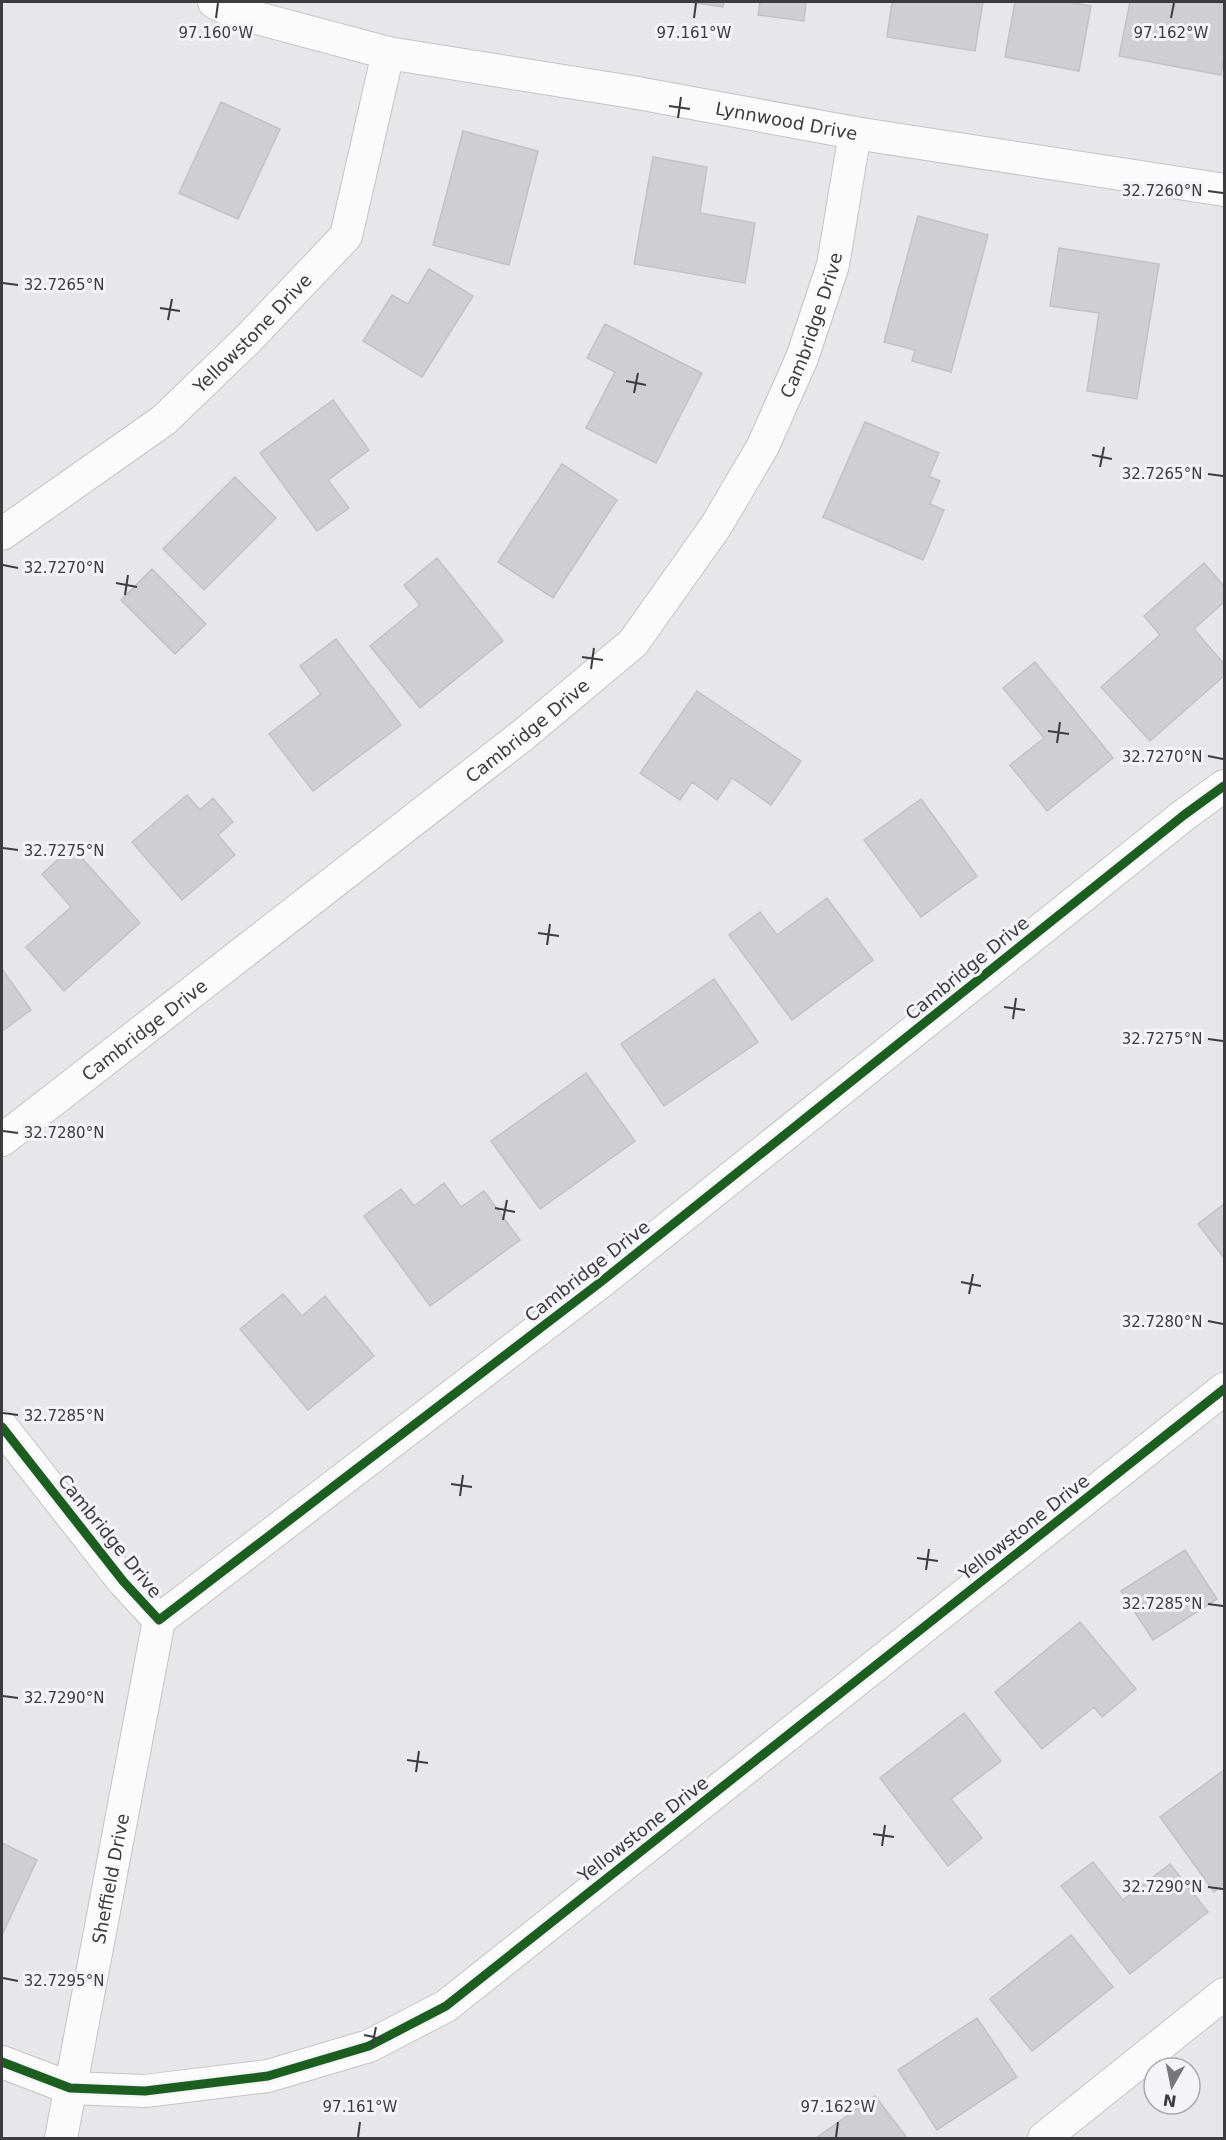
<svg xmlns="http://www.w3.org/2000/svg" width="1226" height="2140" font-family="'DejaVu Sans',sans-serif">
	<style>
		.building { fill: #cfcfd1; stroke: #c2c2c4; stroke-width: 1.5 }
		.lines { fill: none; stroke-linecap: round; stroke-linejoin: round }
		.street-casing { stroke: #c4c4c6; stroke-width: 34 }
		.street { stroke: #fbfbfc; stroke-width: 32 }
		.cycleway-casing { stroke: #f3f3f8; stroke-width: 13 }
		.cycleway { stroke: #1b5e20; stroke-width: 9 }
		.ticks { fill: none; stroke: #3c3c3e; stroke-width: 2 }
		.labels { text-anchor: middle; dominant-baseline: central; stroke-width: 6; stroke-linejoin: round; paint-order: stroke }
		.street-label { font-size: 18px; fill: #3c3c3e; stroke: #f3f3f8 }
		.ticks-label { font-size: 15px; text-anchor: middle; fill: #3c3c3e; stroke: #f3f3f8; stroke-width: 6; stroke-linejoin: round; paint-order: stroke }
	</style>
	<rect width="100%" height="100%" fill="#e7e7ea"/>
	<path class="building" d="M689 2H724L723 7Z
		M760 2H806L804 21 758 15Z
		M892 2H983L975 51 887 37Z
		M1015 2H1068L1091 6 1079 71 1005 57Z
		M1130 2H1212L1224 4V56L1221 75 1119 56Z
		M221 102 280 129 238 219 179 193Z
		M463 131 538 151 509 265 433 245Z
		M653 157 707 167 700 213 755 223 745 283 634 264Z
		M918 216 988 235 951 372 912 361 915 350 884 342Z
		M1059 248 1159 264 1137 399 1087 391 1099 313 1050 306Z
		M429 269 473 296 422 377 363 341 392 295 408 304Z
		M605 324 702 373 656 463 586 428 615 372 587 358Z
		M333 400 369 450 328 480 349 508 317 531 260 453Z
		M865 422 939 453 929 476 940 481 930 504 944 510 923 560 823 517Z
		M562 464 617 500 553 598 498 562Z
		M235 477 276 518 204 590 163 549Z
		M437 558 503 641 420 708 370 646 420 605 404 585Z
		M1204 563 1224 586V602L1194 629 1224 664V676L1150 741 1101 687 1160 635 1144 616Z
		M152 569 206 624 175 654 121 600Z
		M336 639 401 725 313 791 269 734 321 694 300 666Z
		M1035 662 1113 758 1047 811 1010 765 1044 738 1003 688Z
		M697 691 801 761 771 805 732 778 717 800 692 782 680 800 640 773Z
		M187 795 200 810 213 798 233 822 218 835 235 855 182 900 132 842Z
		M921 799 977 876 921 917 864 840Z
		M72 847 140 923 64 991 26 947 71 907 42 874Z
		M827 898 873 960 792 1020 729 935 760 912 777 935Z
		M2 969 31 1010 2 1031Z
		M714 979 758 1042 664 1106 621 1044Z
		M586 1073 635 1141 540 1209 491 1141Z
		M444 1183 461 1207 484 1191 520 1240 430 1306 364 1216 401 1189 414 1206Z
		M1224 1204V1258L1198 1224Z
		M283 1294 302 1316 325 1296 374 1356 308 1410 240 1329Z
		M1185 1550 1217 1599 1153 1640 1121 1591Z
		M1080 1622 1136 1689 1102 1717 1094 1707 1042 1749 995 1692Z
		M964 1713 1001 1761 951 1799 982 1838 948 1866 880 1778Z
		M1224 1770V1884L1214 1892 1160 1817Z
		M2 1843 37 1860 2 1935Z
		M1093 1862 1123 1900 1170 1864 1208 1912 1130 1974 1061 1886Z
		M1071 1935 1113 1987 1032 2051 990 1999Z
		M977 2018 1017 2077 937 2130 898 2070Z
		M875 2096 907 2138H816Z"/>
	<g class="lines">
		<g class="street-casing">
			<g id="street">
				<path id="s1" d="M214 2 231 11 388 53 632 92 855 133 1224 190"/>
				<path id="s2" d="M2 534 164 420 249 338 346 236 388 53"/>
				<path id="s3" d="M2 1140 523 735 633 643 716 526 763 446 802 358 833 265 855 133"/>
				<path d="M2 1427 123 1581 159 1620 602 1281 1184 815 1224 786"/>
				<path d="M2 2062 70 2088 145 2091 268 2076 369 2046 446 2006 1224 1389"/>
				<path id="s4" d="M61 2138 159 1620"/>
				<path d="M1044 2138 1224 1994"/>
			</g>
		</g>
		<use href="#street" class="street"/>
		<g class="cycleway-casing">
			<path id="cycleway" d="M2 1427 123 1581 159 1620 602 1281 1184 815 1224 786
				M2 2062 70 2088 145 2091 268 2076 369 2046 446 2006 1224 1389"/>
		</g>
		<use href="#cycleway" class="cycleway"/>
	</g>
	<path class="ticks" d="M216 18 218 3M694 18 696 3M1171 18 1174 3M669 106 690 109M678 118 681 97M1208 191 1223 193M3 283 18 285M160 308 180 311M168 320 172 299M626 381 646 385M634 393 638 373M1092 455 1112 459M1100 467 1104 447M1208 474 1223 476M3 565 18 568M116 583 137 587M125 595 128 575M582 657 603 660M591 669 594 648M1048 731 1069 734M1057 743 1060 722M1208 756 1223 759M3 848 18 850M538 933 559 936M547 945 550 924M1004 1007 1025 1010M1013 1019 1016 998M1208 1039 1223 1041M3 1131 18 1133M495 1208 515 1212M503 1220 507 1200M961 1282 981 1286M969 1294 973 1274M1208 1321 1223 1324M3 1413 18 1415M451 1484 472 1487M460 1496 463 1475M917 1558 938 1561M926 1570 929 1549M1208 1604 1223 1606M3 1696 18 1698M407 1760 428 1763M416 1772 419 1751M873 1834 894 1837M882 1846 885 1825M1208 1887 1223 1889M3 1978 18 1981M364 2035 384 2039M372 2047 376 2027M358 2137 360 2122M836 2137 838 2122"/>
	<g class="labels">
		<g class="street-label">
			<text stroke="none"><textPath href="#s1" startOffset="586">Lynnwood Drive</textPath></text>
			<text stroke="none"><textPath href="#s3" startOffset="1170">Cambridge Drive</textPath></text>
			<text stroke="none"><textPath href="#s2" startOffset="322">Yellowstone Drive</textPath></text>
			<text stroke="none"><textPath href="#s3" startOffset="666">Cambridge Drive</textPath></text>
			<text transform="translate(967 968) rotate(-39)">Cambridge Drive</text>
			<text stroke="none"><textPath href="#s3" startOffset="180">Cambridge Drive</textPath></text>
			<text transform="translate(587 1271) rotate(-38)">Cambridge Drive</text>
			<text transform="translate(1024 1527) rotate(-38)">Yellowstone Drive</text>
			<text transform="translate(110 1536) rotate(51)">Cambridge Drive</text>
			<text transform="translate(643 1829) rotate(-38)">Yellowstone Drive</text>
			<text stroke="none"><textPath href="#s4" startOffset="264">Sheffield Drive</textPath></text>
		</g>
	</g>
	<g class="ticks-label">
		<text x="694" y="38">97.161°W</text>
		<text x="1171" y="38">97.162°W</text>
		<text x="216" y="38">97.160°W</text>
		<text x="1162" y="196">32.7260°N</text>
		<text x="64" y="290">32.7265°N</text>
		<text x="1162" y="479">32.7265°N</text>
		<text x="64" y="573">32.7270°N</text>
		<text x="1162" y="762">32.7270°N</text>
		<text x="64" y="856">32.7275°N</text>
		<text x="1162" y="1044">32.7275°N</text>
		<text x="64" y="1138">32.7280°N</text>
		<text x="1162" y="1327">32.7280°N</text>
		<text x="64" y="1421">32.7285°N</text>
		<text x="1162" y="1609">32.7285°N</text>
		<text x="64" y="1703">32.7290°N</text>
		<text x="1162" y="1892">32.7290°N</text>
		<text x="64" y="1986">32.7295°N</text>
		<text x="360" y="2112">97.161°W</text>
		<text x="838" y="2112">97.162°W</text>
	</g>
	<rect width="1226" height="2140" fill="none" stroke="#3c3c3e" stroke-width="6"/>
	<g transform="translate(1172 2086) rotate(189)"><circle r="28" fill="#f3f3f8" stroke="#aaaaae" stroke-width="1.5"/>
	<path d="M0-4.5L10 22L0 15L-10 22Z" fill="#78787a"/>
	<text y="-9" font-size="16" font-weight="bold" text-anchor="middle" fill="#3c3c3e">N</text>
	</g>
</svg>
